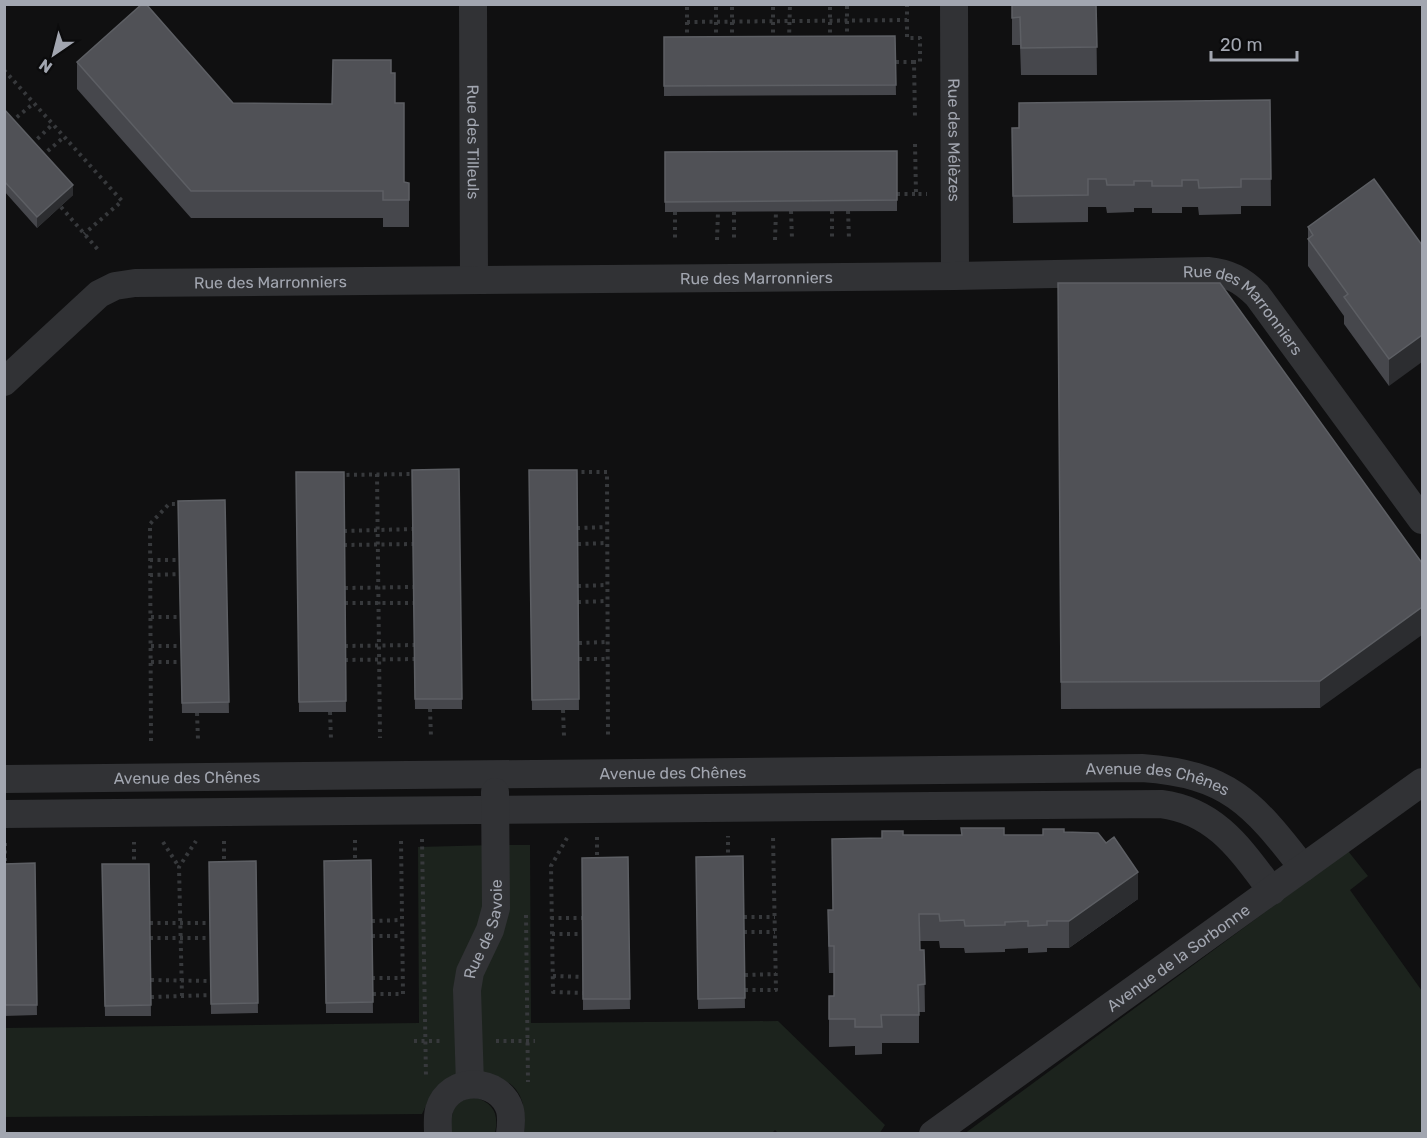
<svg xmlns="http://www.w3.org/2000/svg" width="1427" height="1138" font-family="Rubik,sans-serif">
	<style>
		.green { fill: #1c231d }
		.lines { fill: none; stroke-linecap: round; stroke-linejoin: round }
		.path { stroke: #37393c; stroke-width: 4; stroke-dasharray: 3 4.5; stroke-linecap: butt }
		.minor { stroke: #313235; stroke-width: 28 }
		.wall { fill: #46474c }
		.shaded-wall { fill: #2c2d30 }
		.building { fill: #505156; stroke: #5d5f64; stroke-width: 1.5 }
		.labels { text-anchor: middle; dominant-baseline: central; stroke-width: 4.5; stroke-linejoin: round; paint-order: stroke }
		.street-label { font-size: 16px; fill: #a2a6b0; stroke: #0b0b0c }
	</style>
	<rect width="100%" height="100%" fill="#101011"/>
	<path class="green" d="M495 845H530L531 1023 778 1021 885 1125 879 1134H779L775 1130 771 1134 524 1133C526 1116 525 1092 507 1082 499 1078 463 1077 451 1076L433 1091 422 1114 5 1117 4 1028 419 1023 418 847Z
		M1348 851 1368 876 1350 890 1422 991V1133L964 1134Z
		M474 1097C494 1103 499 1114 495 1133L451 1134C452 1113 450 1102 474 1097Z"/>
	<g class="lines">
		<path class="path" d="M907 4V38H920V62H914L915 117
			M687 22 907 20
			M847 39V4
			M687 40V4
			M716 40V4
			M732 40V4
			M773 40V4
			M789 40 790 4
			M830 40V4
			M896 62H914
			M4 70 122 201 84 234
			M11 122 34 103
			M32 144 53 124
			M915 144 916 194H927
			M42 156 64 137
			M897 194H916
			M61 207 100 252
			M791 211 792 239
			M832 211V239
			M848 211 849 239
			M675 212V240
			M734 212V240
			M717 240 718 212
			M775 240 776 211
			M574 472H607L608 736
			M377 474 380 738
			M339 475 415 474
			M577 528 607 527
			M344 531 413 529
			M578 544 607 543
			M344 545 413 544
			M150 560H179
			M150 575 180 574
			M578 586 607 585
			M345 588 413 587
			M578 602 607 601
			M345 603H413
			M151 617H180
			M579 643 607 642
			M151 646H181
			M345 646 414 645
			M579 659H608
			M345 660 414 659
			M151 662H181
			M430 709 431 737
			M563 710 564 736
			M330 712 331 739
			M197 713 198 740
			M151 741 150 524 169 504H181
			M597 837V861
			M567 838 551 866 553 992 583 993
			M422 839 426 1078
			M355 840V864
			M224 841V865
			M163 842 179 867
			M5 843V868
			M728 860V836
			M134 867V842
			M526 915 528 1082
			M744 917H775
			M551 918H582
			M372 921 401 920
			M150 923H210
			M744 932H775
			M552 934H582
			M372 936H402
			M150 938H210
			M745 975 776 974
			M553 976 583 977
			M372 978H402
			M151 980 211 981
			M745 990H776L773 836
			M373 994H403L401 839
			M182 996 179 867 196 841
			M151 997 211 995
			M414 1041H440
			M496 1041H535"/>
		<g class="minor">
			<path id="s1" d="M473 4 474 280"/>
			<path id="s2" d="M954 4 955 276"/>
			<path id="s3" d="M4 382 99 294 115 286 135 283 955 276 1208 271C1229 273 1242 280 1257 295L1422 520"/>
			<path id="s4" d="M4 779 1142 768C1228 774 1253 803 1303 868"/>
			<path d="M4 814 1161 804C1216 811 1241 850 1272 891"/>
			<path id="s5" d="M470 1084 467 990 470 972 490 930 496 908 495 792"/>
			<path d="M438 1134C438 1126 437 1117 439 1110 449 1075 500 1077 510 1110 512 1118 511 1126 510 1134"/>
			<path id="s6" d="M933 1134 1422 782"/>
		</g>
	</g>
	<path class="wall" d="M1012 4H1096L1097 75H1021L1020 45H1012Z
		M895 36 896 95 664 96V37Z
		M77 62 233 103 332 104 391 73 404 182 409 183V227H383V218H191L77 89Z
		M1270 100 1271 206H1241V214L1199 215 1198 207H1182V213H1152V208H1134V212L1107 213 1106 207H1088V222L1013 223 1012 128Z
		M4 109 73 195 37 228 4 191Z
		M897 151V211L665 212V152Z
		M1308 227 1422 245 1389 386 1344 324V316L1308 266Z
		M1058 283 1422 563 1320 708 1061 709Z
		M459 469 462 709H415L412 470Z
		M529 470H577L579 710H532Z
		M296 472H344L346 712H299Z
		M225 500 229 713H182L178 501Z
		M1064 832 1138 899 1069 948H1047V952L1028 953V948L1005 949V952L965 953 964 948H940L939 941H919L920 950H924L925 1012H919V1043H882V1054L855 1055V1046L829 1047V996H834V973H829L828 937 833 910 903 835H1043Z
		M743 856 745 1008 698 1009 696 857Z
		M628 857 630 1009 583 1010 582 858Z
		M371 860 373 1013H326L324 861Z
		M256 861 258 1013 211 1014 209 862Z
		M35 863 37 1015 4 1016V864Z
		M102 864H149L151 1016H105Z"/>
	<path class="shaded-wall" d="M73 185V195L37 228V217Z
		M1422 335V362L1389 386V359Z
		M1422 607V635L1320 708V681Z
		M1138 872V899L1069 948V921Z"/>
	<path class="building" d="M142 4H146L233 103 332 104 333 60H391V73H395V103H404V182L409 183V200H383V191H191L77 62Z
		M1012 4H1096L1097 47 1021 48 1020 17 1012 18Z
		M895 36 896 85 664 86V37Z
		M1270 100 1271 179H1241V187L1199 188 1198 180H1182V186H1152V181H1134V185H1107L1106 179H1088V195L1013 196 1012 128H1019V103Z
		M4 109 73 185 37 217 4 181Z
		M897 151V200L665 202V152Z
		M1374 179 1422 245V335L1389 359 1344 297 1348 294 1308 239 1313 235 1308 227Z
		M1058 283H1220L1422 563V607L1320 681 1061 682Z
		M459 469 462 699H415L412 470Z
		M529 470H577L579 699 532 700Z
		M296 472H344L346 701 299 702Z
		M225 500 229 702 182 703 178 501Z
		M961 828H1004V835H1043V829H1064V832L1098 833 1106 843 1114 837 1138 872 1069 921H1047V925L1028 926V921L1005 922V925L965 926 964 920 940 921 939 914H919L920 950H924L925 984 918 985 919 1015H881L882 1027H855V1019H829V996H834V946H829L828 910H833L832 839 882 838V831H903V835H962Z
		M743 856 745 998 698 999 696 857Z
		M628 857 630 999H583L582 858Z
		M371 860 373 1002 326 1003 324 861Z
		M256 861 258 1003 211 1004 209 862Z
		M35 863 37 1005H4V864Z
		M102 864H149L151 1005 105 1006Z"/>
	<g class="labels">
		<g class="street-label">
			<text stroke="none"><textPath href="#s2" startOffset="136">Rue des Mélèzes</textPath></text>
			<text stroke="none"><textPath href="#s1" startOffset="138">Rue des Tilleuls</textPath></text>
			<text stroke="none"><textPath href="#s3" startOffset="789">Rue des Marronniers</textPath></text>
			<text stroke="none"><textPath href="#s3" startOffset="303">Rue des Marronniers</textPath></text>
			<text stroke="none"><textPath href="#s3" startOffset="1292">Rue des Marronniers</textPath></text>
			<text stroke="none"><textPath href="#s4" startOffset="669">Avenue des Chênes</textPath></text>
			<text stroke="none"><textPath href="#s4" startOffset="183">Avenue des Chênes</textPath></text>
			<text stroke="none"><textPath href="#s4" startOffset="1155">Avenue des Chênes</textPath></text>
			<text stroke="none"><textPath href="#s5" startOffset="158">Rue de Savoie</textPath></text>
			<text stroke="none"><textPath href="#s6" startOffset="302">Avenue de la Sorbonne</textPath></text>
		</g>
	</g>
	<rect width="1427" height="1138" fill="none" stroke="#a2a6b0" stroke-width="12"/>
	<g transform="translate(54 54) rotate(215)" stroke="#0b0b0c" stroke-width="4.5" paint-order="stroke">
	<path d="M0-4.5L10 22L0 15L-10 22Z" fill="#a2a6b0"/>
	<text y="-9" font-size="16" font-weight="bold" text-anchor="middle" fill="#a2a6b0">N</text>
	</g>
	<path d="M1211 51v9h86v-9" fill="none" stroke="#a2a6b0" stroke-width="3"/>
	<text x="1220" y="51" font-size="18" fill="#a2a6b0" stroke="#0b0b0c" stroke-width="4.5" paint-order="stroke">20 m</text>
</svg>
